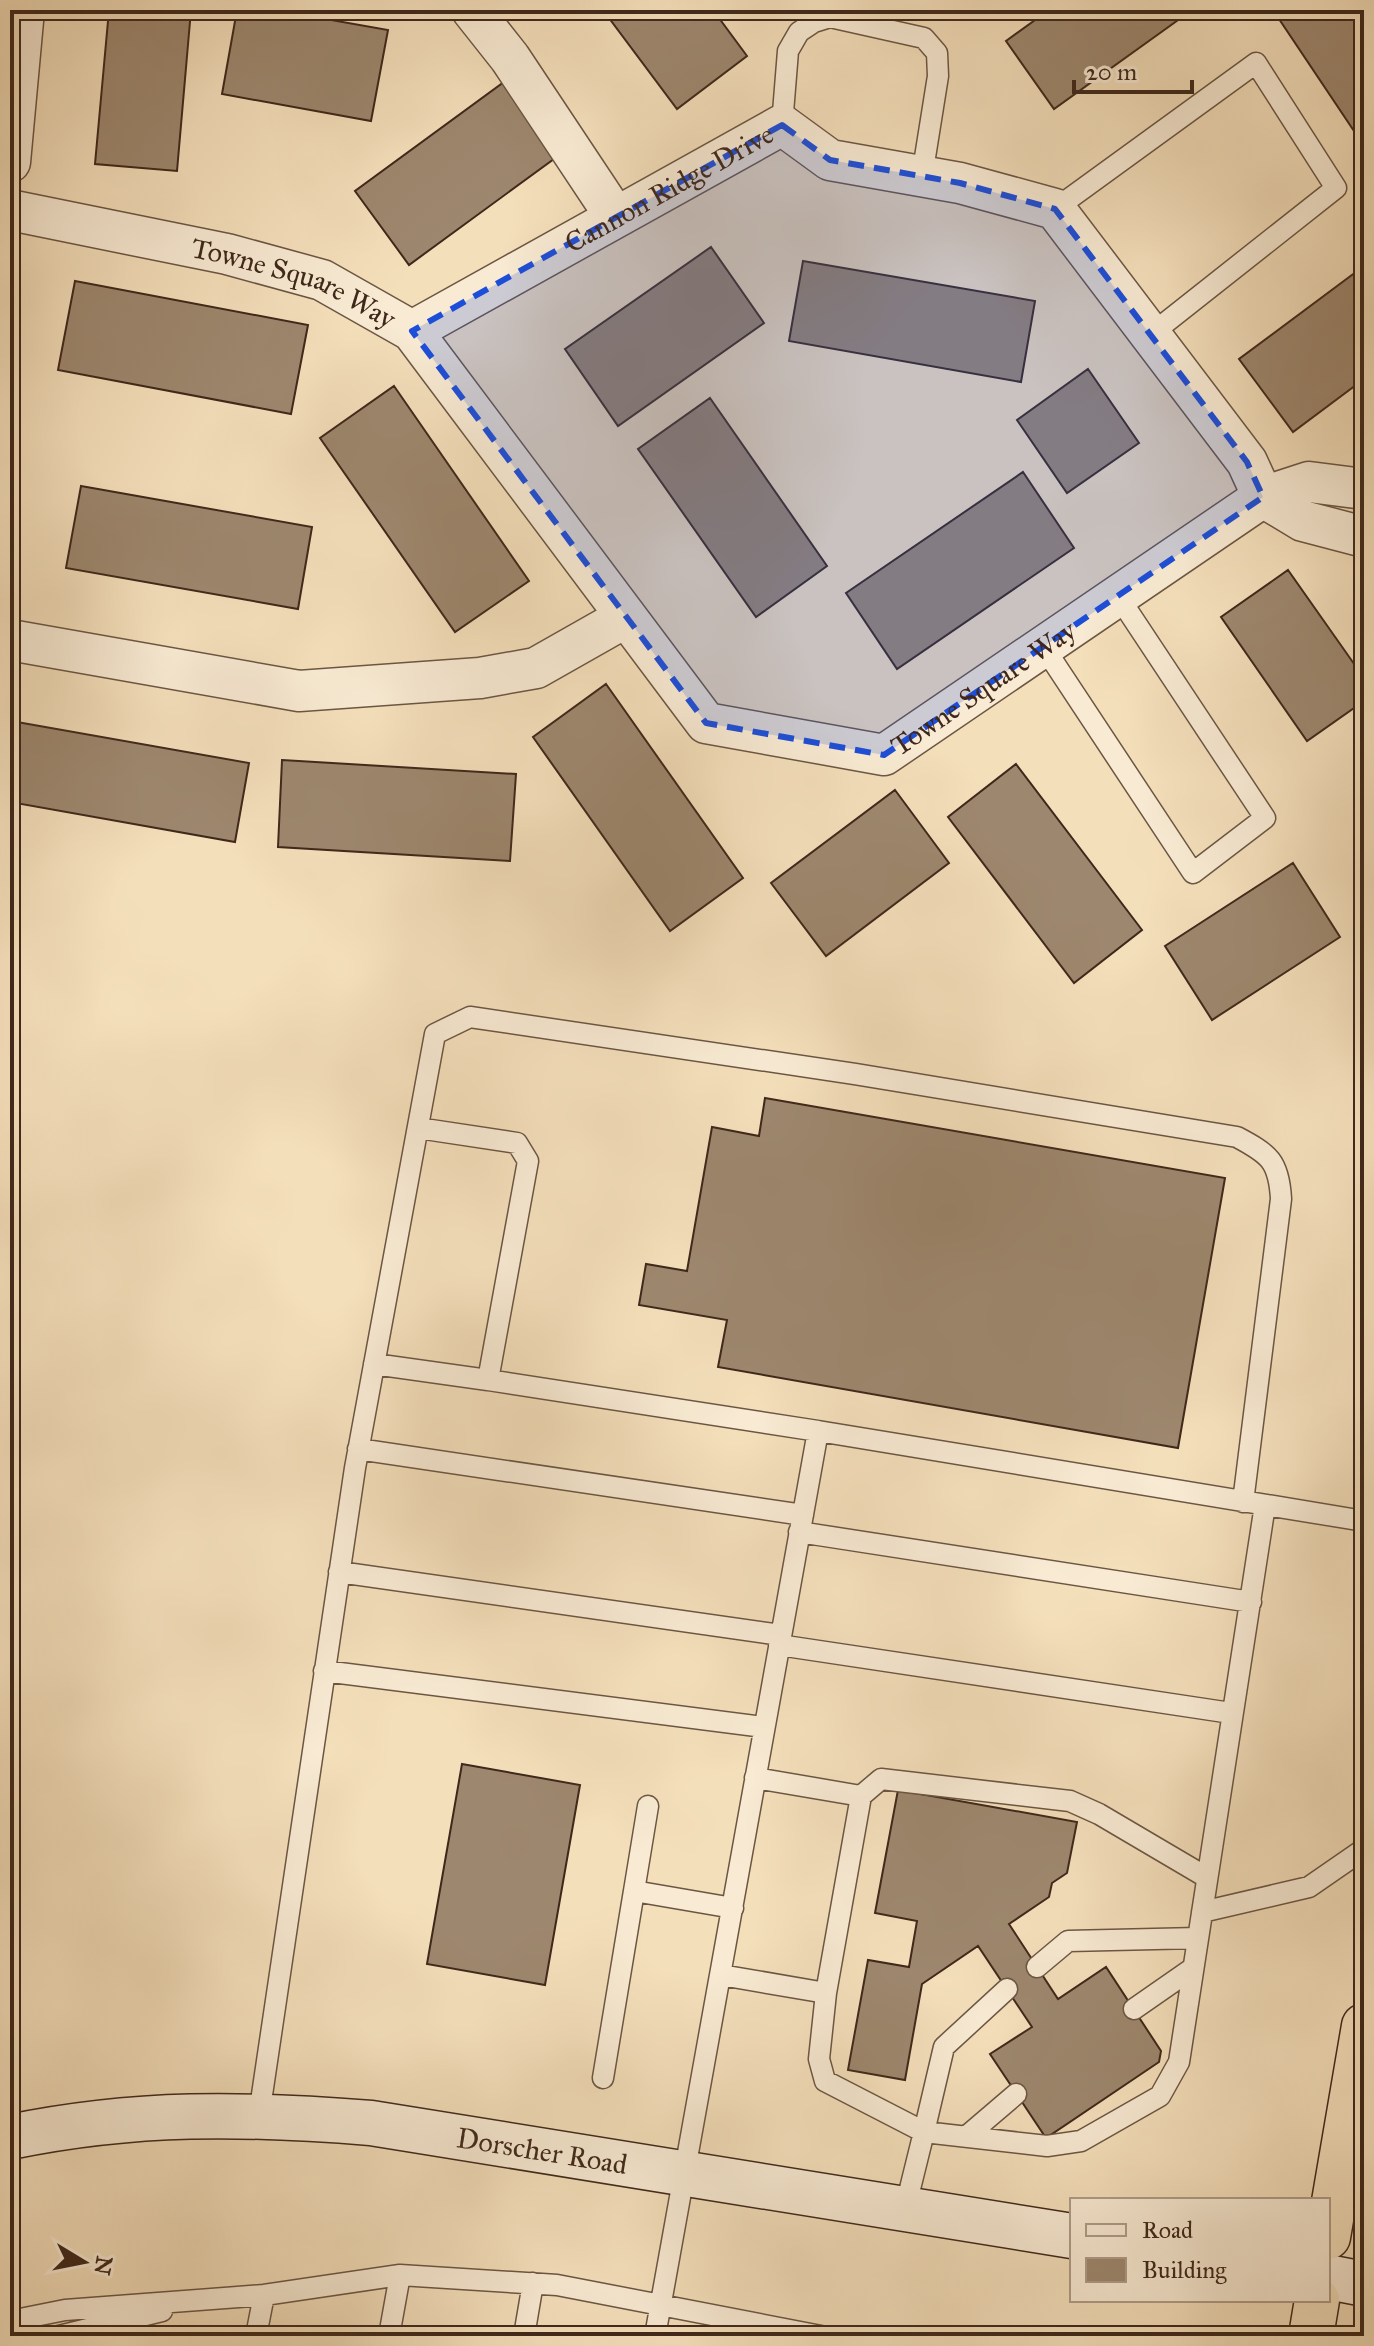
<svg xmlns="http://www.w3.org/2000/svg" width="1374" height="2346" font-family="'IM FELL Great Primer',serif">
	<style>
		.building { fill: #9d876e; stroke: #3f281b; stroke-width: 2 }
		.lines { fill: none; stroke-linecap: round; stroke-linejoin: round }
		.lane-casing { stroke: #6c5643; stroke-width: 23 }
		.street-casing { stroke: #6c5643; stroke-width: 43 }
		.secondary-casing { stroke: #3f281b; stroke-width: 47 }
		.highway-casing { stroke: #3f281b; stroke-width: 47 }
		.lane { stroke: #f8ead3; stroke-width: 20 }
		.street { stroke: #f8ead3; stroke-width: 40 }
		.secondary { stroke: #f8ead3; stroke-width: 44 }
		.highway { stroke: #f4dfbb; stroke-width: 44 }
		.marked { fill: #1d4ed8; fill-opacity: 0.2; stroke: #1d4ed8; stroke-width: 6; stroke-dasharray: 16 10; stroke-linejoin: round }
		.labels { text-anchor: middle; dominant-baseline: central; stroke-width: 8; stroke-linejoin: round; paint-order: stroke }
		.street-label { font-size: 28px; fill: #3f281b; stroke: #f8ead3 }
	</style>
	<rect width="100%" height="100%" fill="#f4dfbb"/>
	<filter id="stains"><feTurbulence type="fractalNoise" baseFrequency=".0025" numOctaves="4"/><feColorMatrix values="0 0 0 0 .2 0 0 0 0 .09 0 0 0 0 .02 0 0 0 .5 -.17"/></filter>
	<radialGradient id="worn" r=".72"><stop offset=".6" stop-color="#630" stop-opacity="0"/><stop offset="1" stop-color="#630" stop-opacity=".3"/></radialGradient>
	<path class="building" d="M109 10H191L177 171 95 164Z
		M237 10H275L388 30 371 121 222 94Z
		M603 10H713L747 56 677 109Z
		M1049 10H1192L1054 109 1006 41Z
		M1273 10H1364V146Z
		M504 82 558 156 409 265 355 191Z
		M711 247 764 323 618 426 565 349Z
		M803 261 1035 301 1021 382 789 341Z
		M1364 266V379L1293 432 1239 359Z
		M75 281 308 325 291 414 58 370Z
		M1088 369 1139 443 1067 493 1017 420Z
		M394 386 529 581 455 632 320 438Z
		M710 398 827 566 756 617 638 449Z
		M1023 472 1074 548 897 669 846 593Z
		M81 486 312 527 298 609 66 568Z
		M1288 570 1364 678V701L1307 741 1221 617Z
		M606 684 743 878 670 931 533 737Z
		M17 722 249 763 235 842 10 802V760Z
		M282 760 516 774 510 861 278 847Z
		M1016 764 1142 930 1074 983 948 817Z
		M895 790 949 863 826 956 771 883Z
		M1293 863 1340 937 1212 1020 1165 946Z
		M765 1098 1225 1178 1178 1448 718 1367 727 1320 639 1305 646 1264 687 1271 712 1127 759 1136Z
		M462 1764 580 1785 545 1985 427 1964Z
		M898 1790 1077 1822 1067 1873 1052 1883 1049 1897 1009 1924 1058 1999 1106 1967 1161 2051 1159 2062 1046 2138 990 2054 1032 2027 978 1946 922 1984 905 2080 848 2070 868 1960 909 1967 917 1921 875 1913Z"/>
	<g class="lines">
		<g class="lane-casing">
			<path id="lane" d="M782 125 788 51 799 32 814 22 830 17 924 38 937 53 938 76 922 176
				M1055 209 1256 63 1336 188 1150 335
				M1043 646 1193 873 1265 818 1118 596
				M374 1364 488 1380 528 1161 517 1143 418 1128
				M488 1380 818 1431
				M358 1449 803 1515
				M799 1532 1251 1602
				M339 1572 781 1635
				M779 1645 1231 1713
				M324 1671 764 1727
				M755 1778 861 1796
				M634 1891 648 1806
				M1202 1912 1309 1887 1364 1849
				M1037 1967 1068 1941 1198 1938
				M721 1975 826 1993
				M1007 1989 944 2047 924 2132 825 2081 819 2059 826 1993 861 1796 881 1779 1070 1801 1099 1814 1206 1877
				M1134 2009 1193 1968
				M603 2078 634 1891 733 1908
				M259 2115 355 1468 435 1034 470 1017 855 1074 1237 1137C1269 1154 1279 1161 1281 1199L1243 1502
				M968 2135 1016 2094
				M905 2209 924 2132 1047 2146 1081 2141 1160 2096 1179 2062 1265 1505
				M10 2321 65 2310 264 2295 400 2275 557 2285 821 2336
				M59 2336 162 2311
				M256 2336 264 2295
				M389 2336 400 2275
				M524 2336 533 2283
				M655 2336 818 1431 1364 1521"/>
		</g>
		<g class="street-casing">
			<g id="street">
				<path d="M472 10 510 58 615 216"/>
				<path d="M10 162 24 10"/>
				<path id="s1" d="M10 210 227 254 322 280 412 331 706 723 884 755 1263 497 1309 482 1364 489"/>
				<path id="s2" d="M412 331 782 125 830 160 960 183 1055 209 1247 462 1263 497"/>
				<path d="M1263 497 1303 521 1364 537"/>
				<path d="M10 640 299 691 480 678 536 668 626 617"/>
			</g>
		</g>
		<g class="secondary-casing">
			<g id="secondary">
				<path id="s3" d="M10 2137C136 2111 244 2113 371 2123L1072 2236"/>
				<path d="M1328 2277 1364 2284"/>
			</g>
		</g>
		<g class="highway-casing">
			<path id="highway" d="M1328 2237 1364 2026
				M1311 2336 1317 2300"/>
		</g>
		<use href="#lane" class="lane"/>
		<use href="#street" class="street"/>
		<use href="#secondary" class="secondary"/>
		<use href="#highway" class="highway"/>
	</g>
	<path class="marked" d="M782 125 830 160 960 183 1055 209 1247 462 1263 497 884 755 706 723 412 331Z"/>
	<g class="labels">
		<g class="street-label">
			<text stroke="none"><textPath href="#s2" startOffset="294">Cannon Ridge Drive</textPath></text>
			<text stroke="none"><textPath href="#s1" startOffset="294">Towne Square Way</textPath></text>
			<text stroke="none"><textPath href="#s1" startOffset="1214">Towne Square Way</textPath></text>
			<text stroke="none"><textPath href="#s3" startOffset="536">Dorscher Road</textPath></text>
		</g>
	</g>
	<rect width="1374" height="2346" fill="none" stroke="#f4dfbb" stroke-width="40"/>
	<rect x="12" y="12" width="1350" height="2322" fill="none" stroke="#3f281b" stroke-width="4"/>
	<rect x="20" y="20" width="1334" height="2306" fill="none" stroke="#3f281b" stroke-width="2"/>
	<rect x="1070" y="2198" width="260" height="104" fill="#f8ead3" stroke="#ae9c89" stroke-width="2"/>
	<rect x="1086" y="2224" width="40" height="12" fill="#f8ead3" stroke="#ae9c89" stroke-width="2"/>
	<text x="1142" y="2238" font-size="24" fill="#3f281b">Road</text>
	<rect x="1086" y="2258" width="40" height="24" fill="#9d876e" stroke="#ae9c89" stroke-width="2"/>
	<text x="1142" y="2278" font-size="24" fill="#3f281b">Building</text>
	<g transform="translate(84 2262) rotate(100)" stroke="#f8ead3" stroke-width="6" paint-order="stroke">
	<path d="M0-6L14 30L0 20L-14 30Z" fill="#3f281b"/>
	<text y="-12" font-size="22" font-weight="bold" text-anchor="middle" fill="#3f281b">N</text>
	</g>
	<path d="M1074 80v12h118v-12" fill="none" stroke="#3f281b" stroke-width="4"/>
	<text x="1086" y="80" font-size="24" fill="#3f281b" stroke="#f8ead3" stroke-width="6" paint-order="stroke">20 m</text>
	<rect width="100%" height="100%" filter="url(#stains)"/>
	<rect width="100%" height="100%" fill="url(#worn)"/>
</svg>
